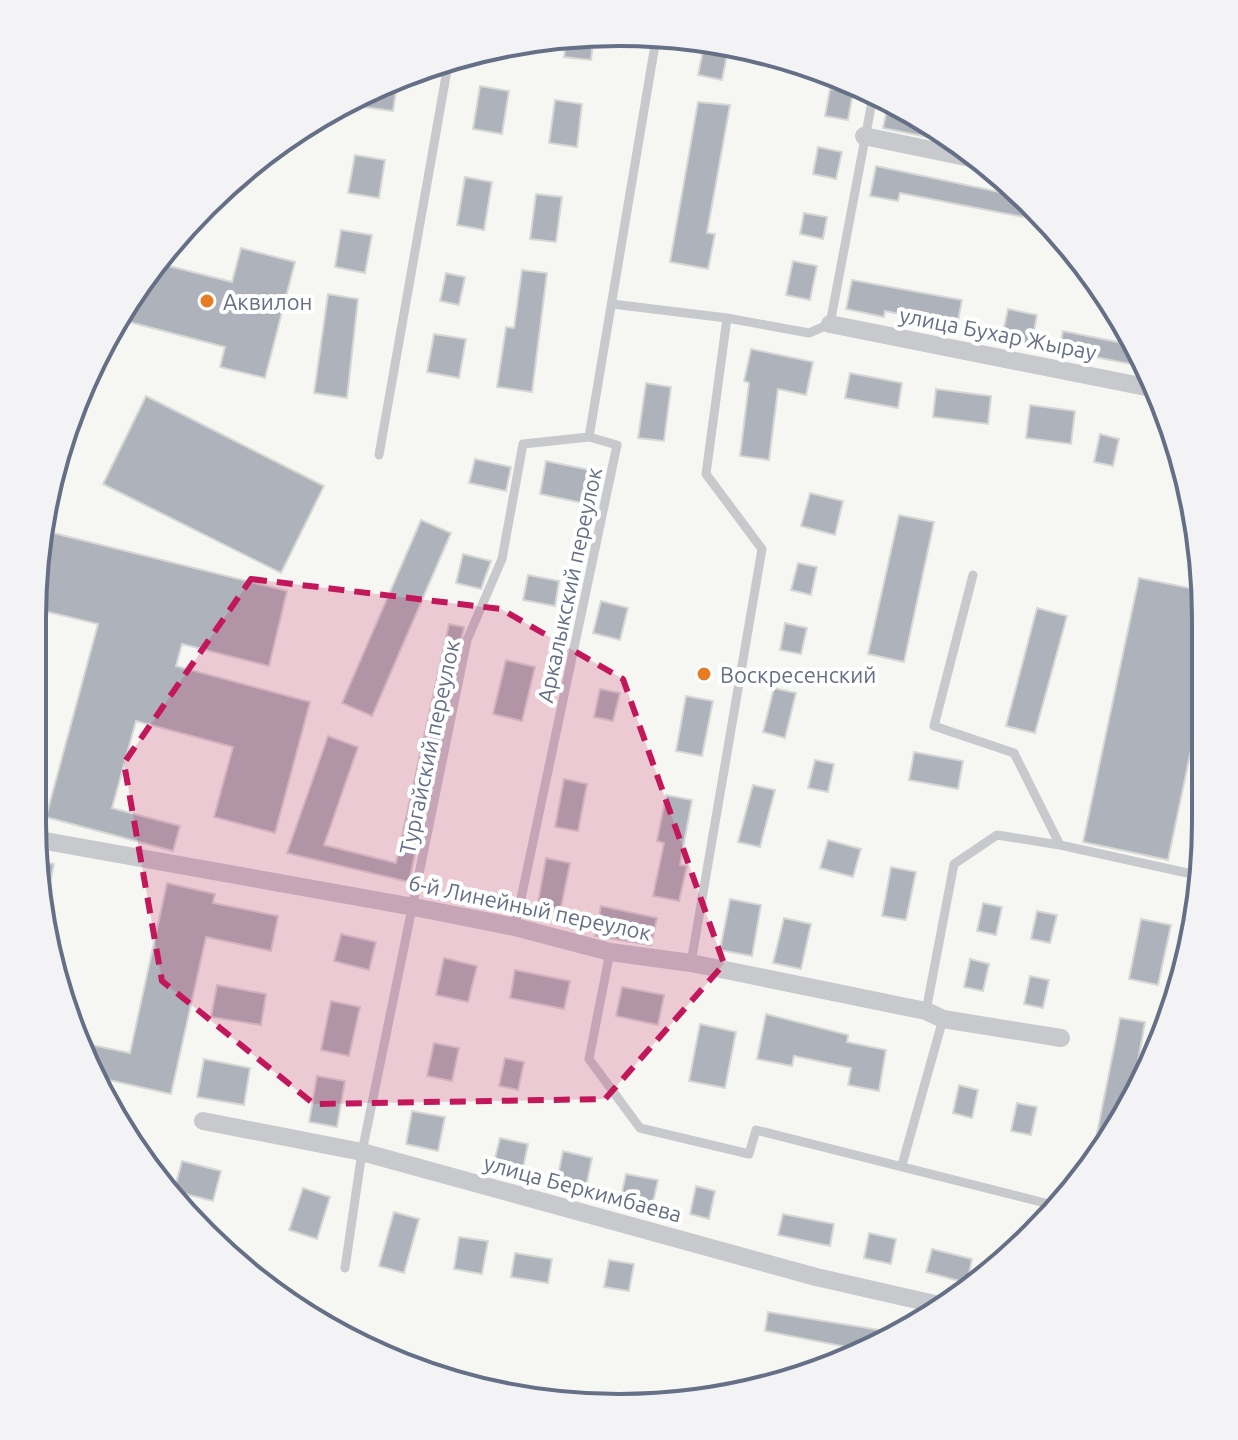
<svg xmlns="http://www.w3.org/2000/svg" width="1238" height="1440" font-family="Ubuntu,sans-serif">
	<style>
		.building { fill: #aeb3bb; stroke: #d7d8d6; stroke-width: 2 }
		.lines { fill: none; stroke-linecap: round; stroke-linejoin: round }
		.service { stroke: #c7c9cd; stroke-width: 9 }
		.minor { stroke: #c7c9cd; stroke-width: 18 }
		.marked { fill: #c2185b; fill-opacity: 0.2; stroke: #c2185b; stroke-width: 6; stroke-dasharray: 16 10; stroke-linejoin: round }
		.poi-dot { fill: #e67d24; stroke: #fff; stroke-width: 3 }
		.labels { text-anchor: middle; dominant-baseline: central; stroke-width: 8; stroke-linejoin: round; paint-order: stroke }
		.poi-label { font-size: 22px; fill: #656f85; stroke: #fff; text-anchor: start }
		.street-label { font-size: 22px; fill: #656f85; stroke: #fff }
		.rim { fill: none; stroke: #656f85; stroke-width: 4 }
	</style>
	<rect width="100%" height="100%" fill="#f6f7f3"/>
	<path class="building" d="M594 35 591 60 564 57 567 36Z
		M705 41 729 45 722 80 698 75Z
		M398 78 393 111 364 107 367 92Z
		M480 86 509 91 502 134 473 129Z
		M830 89 853 93 848 120 825 116Z
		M555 100 582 104 577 147 549 143Z
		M698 102 730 105 707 233 715 234 708 269 670 262Z
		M888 104 901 106 957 143 883 128Z
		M818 147 842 152 836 179 813 174Z
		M355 155 385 160 379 198 348 193Z
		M876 166 1023 197 1049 222 900 193 898 201 870 196Z
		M465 177 492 182 484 230 457 225Z
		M536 194 562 197 556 242 530 239Z
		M804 213 827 217 823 239 800 234Z
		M341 230 372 235 365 273 335 267Z
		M241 248 295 262 265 378 220 367 225 347 118 319 153 262 232 282Z
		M793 261 817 266 810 300 786 295Z
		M522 270 547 273 532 392 497 387 506 327 514 328Z
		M446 273 465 277 459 305 440 301Z
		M852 280 962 300 957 326 885 311 884 317 846 309Z
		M328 294 358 299 347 398 314 393Z
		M1008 309 1037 315 1031 347 1001 341Z
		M1063 331 1137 346 1146 367 1059 350Z
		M434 334 466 339 459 378 427 372Z
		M751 349 813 362 806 395 778 389 769 460 740 456 749 383 744 381Z
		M850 373 902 383 898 408 845 398Z
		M646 383 671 387 664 441 638 438Z
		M936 389 991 396 988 424 933 417Z
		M146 396 324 486 281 573 103 484Z
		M1030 405 1075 411 1071 444 1026 438Z
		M1100 434 1119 439 1113 466 1094 462Z
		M475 459 511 467 506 491 469 483Z
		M546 461 590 470 583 503 540 494Z
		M810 493 843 501 835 535 801 526Z
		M899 515 934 522 904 662 868 654Z
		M421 520 451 533 372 716 342 703Z
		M41 530 287 591 269 666 182 644 176 666 310 702 275 833 214 817 233 747 136 721 112 808 180 826 173 851 46 817 98 624 36 609 37 543Z
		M463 554 491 561 481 589 456 583Z
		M798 563 817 567 811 595 791 590Z
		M528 575 559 581 555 606 523 600Z
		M1139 578 1205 591V683L1168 860 1083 842Z
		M601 601 628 608 620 640 593 633Z
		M1037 608 1067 616 1035 733 1006 726Z
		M785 623 807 628 801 654 780 650Z
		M449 624 464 627 409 882 287 853 328 736 358 747 324 845 396 863Z
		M506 660 535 667 522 721 493 714Z
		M774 688 796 693 785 738 763 732Z
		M600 689 620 693 613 721 594 717Z
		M686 696 713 701 702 756 676 751Z
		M914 752 963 761 958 789 909 780Z
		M815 760 834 764 828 792 808 788Z
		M564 779 587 784 578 831 555 827Z
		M753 785 775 790 760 847 738 842Z
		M666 795 692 800 680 865 687 866 679 901 653 896 664 843 657 841Z
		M828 840 861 849 853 877 820 868Z
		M546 858 570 863 560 912 537 908Z
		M37 861 54 864 45 906H43Z
		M891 867 916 872 906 920 882 916Z
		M167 883 215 894 213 903 278 916 271 951 206 937 171 1094 91 1076 78 1042 130 1053Z
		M730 899 761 905 752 956 720 950Z
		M983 903 1002 907 996 935 977 931Z
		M601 906 657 918 651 945 595 936Z
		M1037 911 1057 915 1050 943 1031 939Z
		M784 918 811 924 801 969 773 963Z
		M1141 919 1171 925 1158 985 1129 979Z
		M341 934 376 942 369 970 334 961Z
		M444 958 477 966 468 1002 436 995Z
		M970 959 989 964 983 991 964 987Z
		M515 970 570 981 564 1009 510 998Z
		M1030 976 1049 980 1043 1008 1024 1004Z
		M217 985 266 994 261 1025 211 1017Z
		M622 987 664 995 658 1025 616 1016Z
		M331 1001 360 1007 349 1056 321 1050Z
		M766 1014 848 1035 847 1042 886 1050 879 1091 848 1085 851 1068 794 1056 792 1066 757 1059Z
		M1120 1018 1145 1022 1134 1084 1129 1106 1107 1148 1090 1168Z
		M700 1024 736 1032 725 1088 689 1081Z
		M434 1043 459 1048 452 1081 427 1076Z
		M505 1058 524 1062 518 1090 499 1086Z
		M204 1059 250 1068 244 1105 197 1097Z
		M317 1076 345 1081 337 1127 309 1122Z
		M959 1085 978 1090 972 1118 953 1113Z
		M1017 1103 1037 1107 1031 1135 1011 1131Z
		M412 1111 445 1117 438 1151 406 1144Z
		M500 1138 528 1144 522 1173 493 1166Z
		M563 1151 592 1158 586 1187 557 1180Z
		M182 1161 221 1171 213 1201 174 1191Z
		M626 1174 658 1180 652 1207 620 1201Z
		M696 1186 715 1191 709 1219 690 1214Z
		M303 1188 330 1197 317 1239 289 1230Z
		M394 1212 419 1219 404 1273 379 1266Z
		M783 1214 834 1224 830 1246 778 1235Z
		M869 1233 896 1239 891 1264 864 1258Z
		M459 1237 488 1241 482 1274 454 1269Z
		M932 1249 972 1259 967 1283 926 1272Z
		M515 1253 552 1259 548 1283 511 1277Z
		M609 1260 634 1264 629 1291 604 1287Z
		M768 1312 880 1330 878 1342 862 1350 765 1331Z"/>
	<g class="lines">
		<path class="service" d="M612 304 727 318
			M379 455 449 59
			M973 575 934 726 1014 753 1060 845 1201 876
			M515 927 617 445 589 437 657 33
			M610 952 589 1059 640 1128 749 1154 756 1130 1045 1203
			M691 963 762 549 706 474 727 318 809 333 830 324 874 91
			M926 1011 954 864 997 835 1060 845
			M902 1165 943 1019
			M345 1268 362 1152 467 640 502 559 523 444 589 437"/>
		<path class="minor" d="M864 136 985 161
			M830 324 1156 389
			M34 839 414 907 515 927 610 952 691 963 926 1011 943 1019 1061 1038
			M203 1121 362 1152 816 1277 948 1307"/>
	</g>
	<path class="marked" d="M251 579 501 609 623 679 724 964 605 1099 314 1104 162 981 124 763Z"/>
	<g class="poi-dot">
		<circle cx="207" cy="301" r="8"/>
		<circle cx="704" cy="674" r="8"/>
	</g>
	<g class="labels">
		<g class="poi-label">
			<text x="223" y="301">Аквилон</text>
			<text x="720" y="674">Воскресенский</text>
		</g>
		<g class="street-label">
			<text transform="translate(998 333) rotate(11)">улица Бухар Жырау</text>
			<text transform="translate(569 585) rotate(-78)">Аркалыкский переулок</text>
			<text transform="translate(429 747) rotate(-78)">Тургайский переулок</text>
			<text transform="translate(530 907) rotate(12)">6-й Линейный переулок</text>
			<text transform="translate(583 1188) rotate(15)">улица Беркимбаева</text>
		</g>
	</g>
	<path d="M0 0H1238V1440H0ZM619 46H619A573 573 0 0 1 1192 619V821A573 573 0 0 1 619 1394H619A573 573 0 0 1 46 821V619A573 573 0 0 1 619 46Z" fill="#f3f3f5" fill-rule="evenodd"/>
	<path class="rim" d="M619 46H619A573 573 0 0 1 1192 619V821A573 573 0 0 1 619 1394H619A573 573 0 0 1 46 821V619A573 573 0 0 1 619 46Z"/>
</svg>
